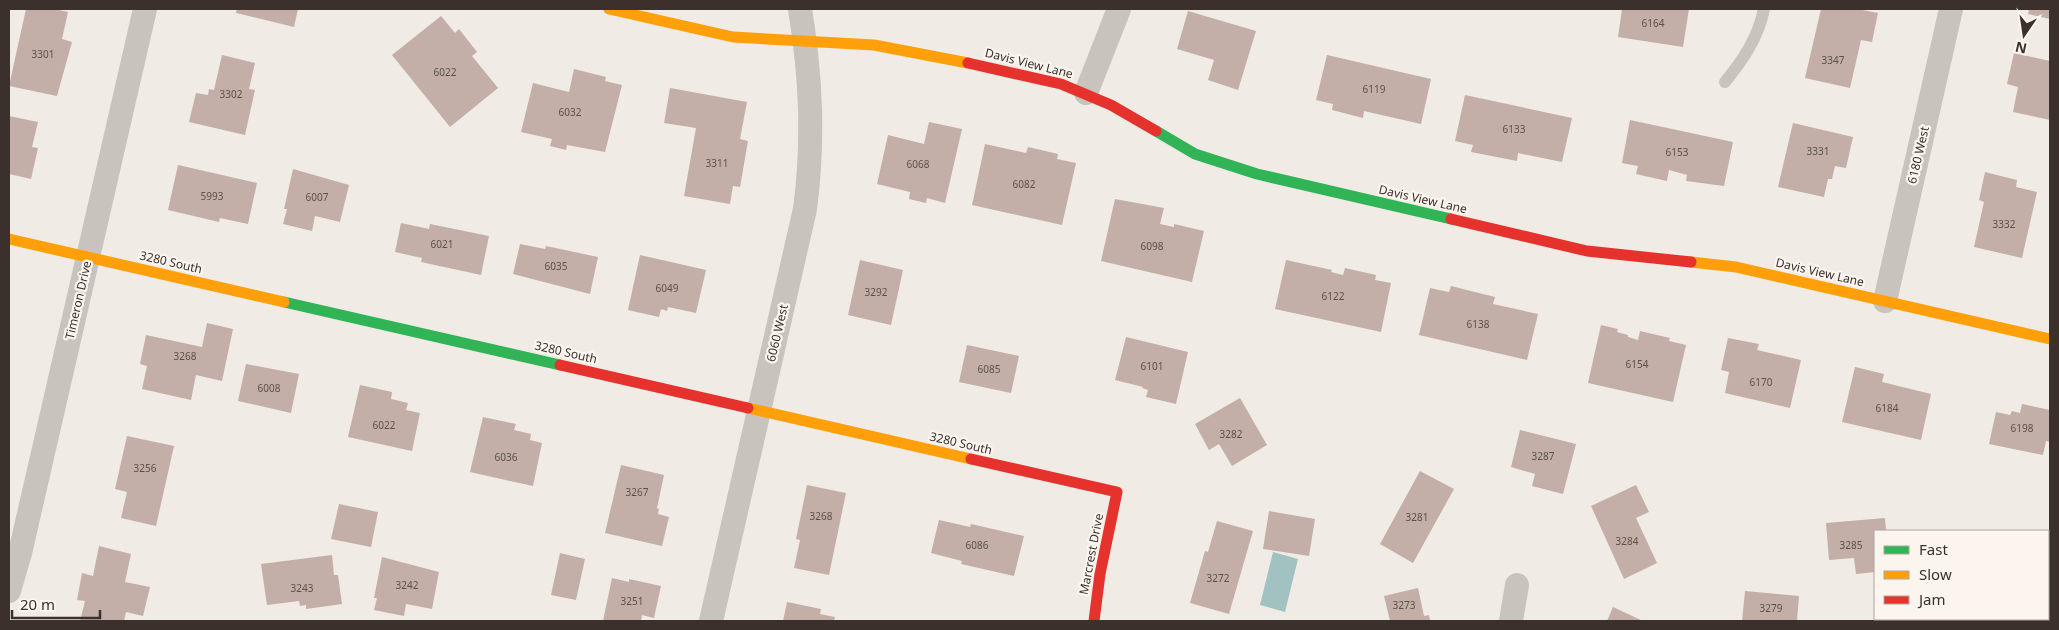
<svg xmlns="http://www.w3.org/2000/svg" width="2059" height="630" font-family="'Noto Sans',sans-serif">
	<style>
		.water { fill: #a1c2c1 }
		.building { fill: #c3afa7 }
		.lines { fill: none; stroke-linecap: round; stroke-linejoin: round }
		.lane { stroke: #c9c3be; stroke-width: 12 }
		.street { stroke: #c9c3be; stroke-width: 24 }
		.fast { stroke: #30b455; stroke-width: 11 }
		.slow { stroke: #ff9f0a; stroke-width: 11 }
		.jam { stroke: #e5322d; stroke-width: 11 }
		.labels { text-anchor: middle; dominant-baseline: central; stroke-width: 4.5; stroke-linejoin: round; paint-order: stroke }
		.number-label { font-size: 10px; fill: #5d504a }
		.street-label { font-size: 12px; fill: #3b302b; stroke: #fbf5ee }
	</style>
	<rect width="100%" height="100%" fill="#f0ebe5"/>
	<path class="water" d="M1273 552 1298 559 1285 612 1260 605Z"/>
	<path class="building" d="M26 9H54L68 12 62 39 72 42 57 96 9 86Z
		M237 9H298L294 27 236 13Z
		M1622 9H1689L1683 47 1618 37Z
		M1821 9H1857L1878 13 1872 42 1861 40 1850 88 1805 78Z
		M2029 9H2050V19L2028 14Z
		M1188 11 1256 31 1238 90 1208 80 1214 60 1177 49Z
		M441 16 455 33 459 29 477 52 472 56 498 88 450 127 392 55Z
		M2014 53 2050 61V120L2013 112 2018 87 2007 84Z
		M222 55 255 63 249 89 255 90 245 135 189 122 196 93 208 95 209 89 214 90Z
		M1327 55 1431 79 1421 124 1364 111 1363 118 1332 110 1333 104 1316 100Z
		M574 69 606 77 605 81 622 85 605 152 567 145 566 150 550 146 552 139 521 132 533 83 569 92Z
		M670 88 747 102 740 139 748 141 740 187 733 186 730 204 684 196 696 128 664 123Z
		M1465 95 1572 118 1562 162 1518 153 1517 161 1471 152 1473 145 1455 141Z
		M9 116 38 122 32 147 38 148 31 179 9 174Z
		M1630 120 1733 142 1724 186 1686 181 1687 175 1669 170 1667 181 1636 174 1638 166 1622 163Z
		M929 122 962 129 945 203 927 198 926 203 909 199 910 192 877 184 888 135 924 144Z
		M1793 123 1853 137 1846 168 1835 166 1832 179H1828L1824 197 1778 187Z
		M985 144 1026 153 1028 147 1058 154 1057 159 1076 163 1062 225 972 205Z
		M178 165 257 183 248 224 220 218 219 222 168 210Z
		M293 169 349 185 340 222 315 216 312 231 283 224 287 209H284Z
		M1985 172 2017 180 2016 187 2037 192 2022 258 1974 247 1984 202 1979 200Z
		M1115 199 1164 208 1160 224 1174 227V224L1204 231 1192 282 1101 261Z
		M401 223 429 229 430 224 489 236 481 275 421 262 422 258 395 252Z
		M520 244 545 249 546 246 598 257 590 294 513 274Z
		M640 255 706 270 696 313 668 307 667 311 661 309 659 317 628 310Z
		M860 260 903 270 891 325 848 315Z
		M1286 260 1332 270 1331 272 1343 275 1345 268 1376 275 1375 280 1391 283 1381 332 1275 309Z
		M1451 286 1495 297 1493 304 1538 314 1527 360 1419 335 1430 288 1449 292Z
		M207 323 233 329 222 381 196 375 191 400 142 389 147 366 140 364 146 335 202 347Z
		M1601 325 1618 329 1617 332 1628 335V337L1638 340 1640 331 1670 338 1669 341 1686 345 1673 402 1588 383Z
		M1126 337 1188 352 1176 404 1146 397 1148 390 1142 388 1143 387 1115 380Z
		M1728 338 1759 344 1757 350 1801 360 1790 408 1725 393 1729 372 1721 370Z
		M967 345 1019 356 1011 393 959 382Z
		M246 364 299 374 291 413 238 401Z
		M1855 367 1884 374 1882 382 1931 394 1921 440 1842 422Z
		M360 385 392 392 391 399 408 403 406 410 420 413 412 451 348 437Z
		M1240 398 1267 445 1232 466 1219 444 1209 450 1195 424Z
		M2022 404 2050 410V442L2046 441 2043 455 1989 444 1996 412 2010 415 2012 411 2020 413Z
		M483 417 516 424 514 430 531 434 530 440 542 443 533 486 470 472Z
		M1520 430 1576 444 1563 494 1532 486 1535 474 1511 467Z
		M127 436 174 446 156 526 121 518 127 492 115 489Z
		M621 465 664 475 657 508 659 509 658 514 669 517 662 546 605 533Z
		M1420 471 1454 489 1413 563 1380 544Z
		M807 485 846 493 829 575 794 568 800 540 796 539Z
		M1636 485 1649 512 1636 518 1657 563 1624 579 1591 506Z
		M339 504 378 512 371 547 331 539Z
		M1269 511 1315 519 1309 556 1263 549Z
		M1885 518 1886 531H1875V572L1856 574 1854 558 1829 560 1826 523Z
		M939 520 970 527 971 524 1024 536 1014 576 961 564 962 561 931 553Z
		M1217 521 1253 531 1229 614 1190 603 1205 551 1208 552Z
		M99 546 131 554 125 582 150 587 143 616 126 612 124 621H80L85 601 77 600 82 573 93 576Z
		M560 553 585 559 576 600 551 595Z
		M332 555 334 575H338L342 604 306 609V605L300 606 299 601 267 605 261 564Z
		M382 557 439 572 432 609 406 604 404 616 374 610 377 598H374Z
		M612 578 629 582V579L661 586 654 618 642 615 641 621H603Z
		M1418 588 1424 616 1429 615 1430 621H1390L1384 596Z
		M1745 591 1799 596 1797 621H1742Z
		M787 602 821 609 820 614 835 617 834 621H783Z
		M1613 607 1643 621H1607Z"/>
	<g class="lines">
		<path class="lane" d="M1725 82C1743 60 1758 38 1764 9"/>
		<path class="street" d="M1086 93 1119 9
			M1885 301 1951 9
			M9 591 20 553 145 9
			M711 621 805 209C814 140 811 77 800 9
			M1511 621 1517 585"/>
		<path class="fast" d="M1156 131 1195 154 1257 174 1451 219
			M284 302 560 365"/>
		<path class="slow" d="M609 9 733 37 874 45 968 63
			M9 239 284 302
			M1691 262 1736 267 2050 339
			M748 408 971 459"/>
		<path class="jam" d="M968 63 1061 84 1111 105 1156 131
			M1451 219 1587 251 1691 262
			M560 365 748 408
			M971 459 1117 492 1100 574 1094 621"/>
	</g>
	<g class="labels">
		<g class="number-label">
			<text x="1653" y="23">6164</text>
			<text x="43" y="54">3301</text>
			<text x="1833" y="60">3347</text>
			<text x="445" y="72">6022</text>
			<text x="1374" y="89">6119</text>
			<text x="231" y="94">3302</text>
			<text x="570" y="112">6032</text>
			<text x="1514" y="129">6133</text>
			<text x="1818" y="151">3331</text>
			<text x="1677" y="152">6153</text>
			<text x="717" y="163">3311</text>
			<text x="918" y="164">6068</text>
			<text x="1024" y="184">6082</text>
			<text x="212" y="196">5993</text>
			<text x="317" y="197">6007</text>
			<text x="2004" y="224">3332</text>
			<text x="442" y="244">6021</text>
			<text x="1152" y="246">6098</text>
			<text x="556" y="266">6035</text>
			<text x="667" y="288">6049</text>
			<text x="876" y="292">3292</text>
			<text x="1333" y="296">6122</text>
			<text x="1478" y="324">6138</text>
			<text x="185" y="356">3268</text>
			<text x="1637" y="364">6154</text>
			<text x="1152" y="366">6101</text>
			<text x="989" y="369">6085</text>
			<text x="1761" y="382">6170</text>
			<text x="269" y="388">6008</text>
			<text x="1887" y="408">6184</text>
			<text x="384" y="425">6022</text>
			<text x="2022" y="428">6198</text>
			<text x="1231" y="434">3282</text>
			<text x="1543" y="456">3287</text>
			<text x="506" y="457">6036</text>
			<text x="145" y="468">3256</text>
			<text x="637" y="492">3267</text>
			<text x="821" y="516">3268</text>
			<text x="1417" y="517">3281</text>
			<text x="1627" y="541">3284</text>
			<text x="977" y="545">6086</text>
			<text x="1851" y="545">3285</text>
			<text x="1218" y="578">3272</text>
			<text x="407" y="585">3242</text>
			<text x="302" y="588">3243</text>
			<text x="632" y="601">3251</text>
			<text x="1404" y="605">3273</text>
			<text x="1771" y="608">3279</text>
		</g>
		<g class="street-label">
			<text transform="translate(1029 63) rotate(14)">Davis View Lane</text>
			<text transform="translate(1918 155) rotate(-77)">6180 West</text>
			<text transform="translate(1423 199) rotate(13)">Davis View Lane</text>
			<text transform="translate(171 262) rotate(13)">3280 South</text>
			<text transform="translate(1820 272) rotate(13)">Davis View Lane</text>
			<text transform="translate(78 300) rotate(-77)">Timeron Drive</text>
			<text transform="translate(777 333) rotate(-77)">6060 West</text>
			<text transform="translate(566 352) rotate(13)">3280 South</text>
			<text transform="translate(961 443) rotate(13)">3280 South</text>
			<text transform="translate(1091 554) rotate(-79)">Marcrest Drive</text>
		</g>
	</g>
	<rect width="2059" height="630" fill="none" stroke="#3b302b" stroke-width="20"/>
	<rect x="1874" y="530" width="175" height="90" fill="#fbf5ee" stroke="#aea6a0"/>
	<rect x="1884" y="546" width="25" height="8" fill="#30b455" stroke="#aea6a0"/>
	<text x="1919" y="555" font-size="15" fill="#3b302b">Fast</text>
	<rect x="1884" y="571" width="25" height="8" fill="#ff9f0a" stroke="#aea6a0"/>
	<text x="1919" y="580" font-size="15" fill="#3b302b">Slow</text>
	<rect x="1884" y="596" width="25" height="8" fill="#e5322d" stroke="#aea6a0"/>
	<text x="1919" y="605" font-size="15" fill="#3b302b">Jam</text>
	<g transform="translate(2024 35) rotate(193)" stroke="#fbf5ee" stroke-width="4" paint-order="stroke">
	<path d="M0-4L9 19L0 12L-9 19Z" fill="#3b302b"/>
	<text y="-8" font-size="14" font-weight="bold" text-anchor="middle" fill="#3b302b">N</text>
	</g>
	<path d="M12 610v8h88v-8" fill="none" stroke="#3b302b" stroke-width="2.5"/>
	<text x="20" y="610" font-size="15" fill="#3b302b" stroke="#fbf5ee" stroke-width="4" paint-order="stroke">20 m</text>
</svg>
